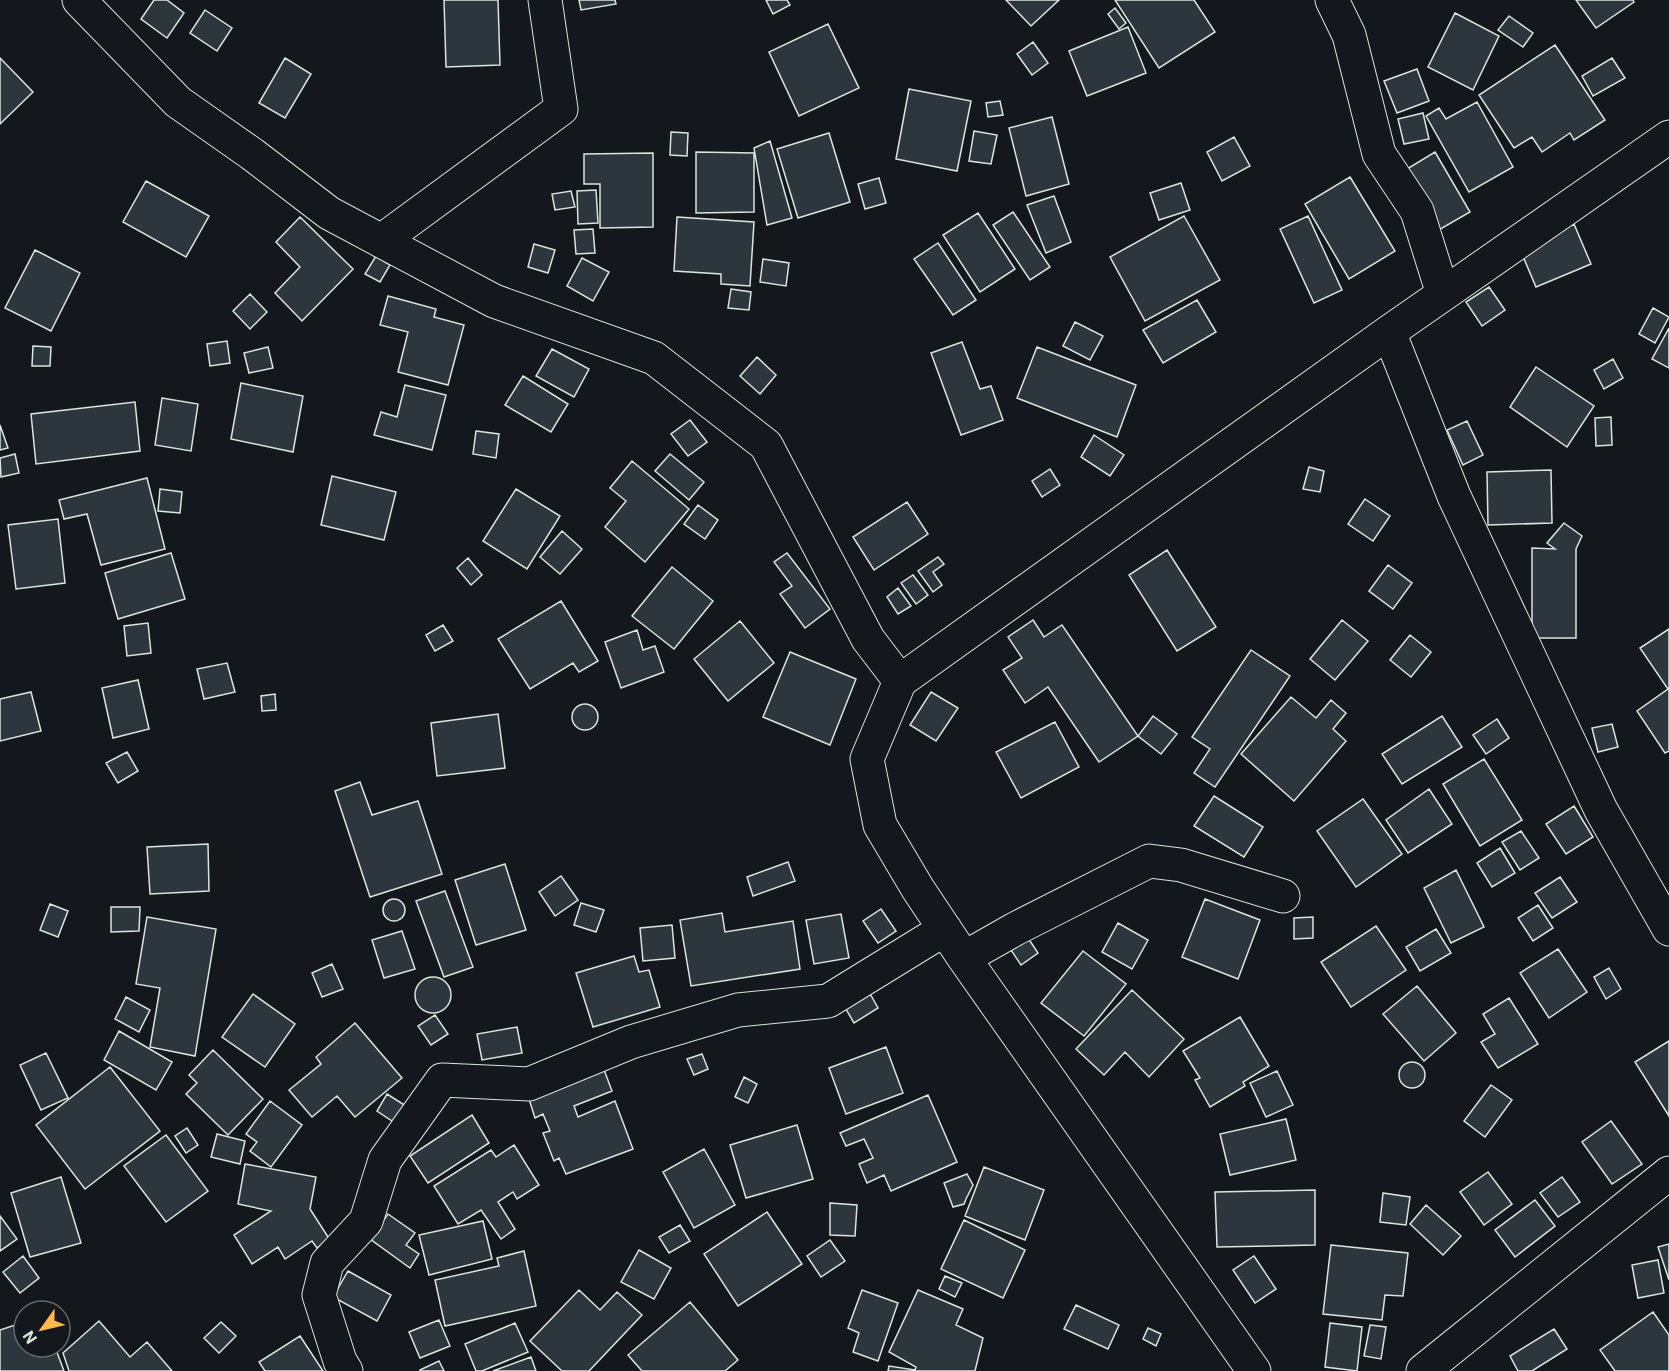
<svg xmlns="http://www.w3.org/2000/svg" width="1669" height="1371" font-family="Roboto,sans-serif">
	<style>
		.building { fill: #2c363c; stroke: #d8e6dc; stroke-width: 1.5 }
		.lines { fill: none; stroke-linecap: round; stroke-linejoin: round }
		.street-casing { stroke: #d8e6dc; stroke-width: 35 }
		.street { stroke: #14181c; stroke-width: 33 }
	</style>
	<rect width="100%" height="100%" fill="#14181c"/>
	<path class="building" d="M154 0H167L184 13 167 38 141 19Z
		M444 0H498L500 65 446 67Z
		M579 0H615L616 4 581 10Z
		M766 0H787L790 5 773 14Z
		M1006 0H1059L1031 26Z
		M1115 0H1194L1215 32 1159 68Z
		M1576 0H1633L1634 2 1596 28Z
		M1115 8 1126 23 1119 29 1108 14Z
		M205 10 232 28 217 51 190 33Z
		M1455 13 1499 36 1473 90 1428 67Z
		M1509 16 1533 33 1523 47 1498 30Z
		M828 24 859 88 799 116 769 52Z
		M1128 27 1146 73 1087 96 1069 51Z
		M1033 42 1048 63 1032 75 1017 54Z
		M1555 45 1605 120 1574 140 1570 133 1542 152 1532 137 1514 148 1479 95Z
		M0 58 33 92 0 124Z
		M285 58 311 74 285 118 259 103Z
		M1612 58 1625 78 1593 96 1582 76Z
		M1417 69 1429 101 1397 113 1384 81Z
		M909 89 971 101 957 171 896 159Z
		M1000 101 1003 115 988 117 986 103Z
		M1477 102 1513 167 1469 192 1426 116 1439 108 1446 119Z
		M1423 113 1429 139 1404 144 1398 119Z
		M1052 117 1069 184 1026 196 1009 128Z
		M974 131 997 135 991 164 969 161Z
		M671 132 688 133 687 156 670 155Z
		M829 133 850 202 798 218 777 149Z
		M1234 137 1250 166 1222 181 1207 152Z
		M770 141 792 218 767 225 754 148Z
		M696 152 754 153V212L696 213Z
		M1435 152 1470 212 1437 231 1402 172Z
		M653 153V227L600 228V184H584V154Z
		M1350 177 1395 251 1349 279 1305 204Z
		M879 178 886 203 865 209 858 184Z
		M146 181 209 216 186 257 123 222Z
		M1181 183 1190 210 1159 220 1150 193Z
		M596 190 598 223 578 224 577 191Z
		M571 191 575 207 555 210 552 194Z
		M1054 196 1071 242 1046 253 1027 205Z
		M1013 212 1050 267 1030 280 993 225Z
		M978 213 1015 269 980 292 943 235Z
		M1184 216 1220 280 1145 321 1110 257Z
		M1308 216 1342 290 1314 303 1280 229Z
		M300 217 353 269 302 321 275 293 300 267 276 242Z
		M677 217 754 222 750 286 721 284V274L674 271Z
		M1574 224 1591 264 1536 287 1519 247Z
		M593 229 595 253 576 254 574 230Z
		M938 243 976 300 953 315 914 259Z
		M534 244 555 250 548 273 528 267Z
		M35 250 80 273 51 331 5 308Z
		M376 256 390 265 380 282 365 274Z
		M582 258 609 272 593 301 567 286Z
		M763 259 789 263 786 286 760 282Z
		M1489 287 1505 310 1482 326 1466 302Z
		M731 289 751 292 749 310 728 308Z
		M250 294 267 312 250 329 233 311Z
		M388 296 436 309 434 317 464 325 448 385 398 372 408 332 380 325Z
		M1197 300 1216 332 1163 363 1143 330Z
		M1653 308 1669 317 1655 343 1639 334Z
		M1075 322 1103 336 1090 360 1063 346Z
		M1669 328V368L1652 359Z
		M227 341 230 363 210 366 207 344Z
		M962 342 980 389 991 386 1003 420 961 435 931 353Z
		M33 346 51 347 50 366H32Z
		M268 347 273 368 249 373 244 353Z
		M1037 347 1136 385 1117 437 1017 398Z
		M552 349 589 369 574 397 536 376Z
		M757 357 776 375 760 394 740 376Z
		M1613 359 1623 378 1604 389 1594 370Z
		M1536 367 1594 406 1567 447 1510 407Z
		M523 376 568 404 551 432 505 405Z
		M241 383 303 396 293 452 231 439Z
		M405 385 446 395 432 450 374 435 381 412 397 417Z
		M162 398 198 404 191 451 155 445Z
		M135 402 140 451 36 464 31 414Z
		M1611 417 1612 445 1596 446 1595 418Z
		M690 420 707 442 688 456 671 434Z
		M1467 421 1483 455 1463 465 1447 430Z
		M0 425 8 448 0 450Z
		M476 431 499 434 496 458 473 454Z
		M1094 435 1124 455 1110 476 1081 457Z
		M15 454 19 473 1 477 0 458Z
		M670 454 704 482 689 500 655 471Z
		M632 461 689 509 645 562 605 527 626 501 610 488Z
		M1309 467 1324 471 1320 492 1303 489Z
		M1050 469 1060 485 1042 497 1032 481Z
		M1551 470 1552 523 1488 525 1487 472Z
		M332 476 396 492 384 540 321 525Z
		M147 478 165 549 101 565 87 514 64 519 59 500Z
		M160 489 182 492 180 513 158 511Z
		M516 489 560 516 527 569 483 541Z
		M1365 499 1390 516 1373 541 1348 524Z
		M907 502 928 534 874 570 853 537Z
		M698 505 718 520 705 539 684 524Z
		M58 519 65 583 16 589 8 525Z
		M1564 523 1582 536 1576 549V638H1532V548L1555 549 1547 543Z
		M562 531 582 549 560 574 540 557Z
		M1167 550 1216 627 1177 651 1129 575Z
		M171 553 185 599 118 619 105 573Z
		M787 553 830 609 805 628 780 594 792 586 774 562Z
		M938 557 944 564 933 572 942 585 933 592 918 571Z
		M468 558 482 575 471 585 457 568Z
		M1388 565 1412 583 1393 609 1369 591Z
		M672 567 713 601 674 649 632 616Z
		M913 575 928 595 916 604 901 583Z
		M898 588 911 606 898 614 887 597Z
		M561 601 598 661 579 672 573 663 530 689 498 639Z
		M1033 620 1044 637 1062 625 1138 736 1099 762 1048 687 1025 703 1003 670 1022 658 1008 637Z
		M1342 620 1368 641 1335 680 1310 659Z
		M740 621 774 663 728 701 694 659Z
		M148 623 151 653 127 656 124 626Z
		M443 625 453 641 435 651 426 635Z
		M1669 629V751L1665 753 1637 711 1668 689 1640 648Z
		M637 630 643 650 655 646 664 672 621 688 605 642Z
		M1410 635 1431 652 1411 677 1390 660Z
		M1251 650 1290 676 1215 787 1194 773 1210 749 1192 737Z
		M790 652 856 679 830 745 763 717Z
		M227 663 235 692 204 699 197 669Z
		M138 680 149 729 113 738 102 688Z
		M31 692 41 731 0 741V699Z
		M931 692 958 708 936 741 910 725Z
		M275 694 276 710 262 711 261 696Z
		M1291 697 1316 718 1331 700 1346 713 1333 729 1346 741 1294 801 1241 754Z
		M572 717a13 13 0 1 1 26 0a13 13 0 1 1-26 0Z
		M498 714 505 768 437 776 431 723Z
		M1153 716 1177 734 1161 754 1138 736Z
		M1442 716 1462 747 1402 784 1382 754Z
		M1497 719 1509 738 1486 754 1473 735Z
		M1055 722 1079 767 1021 798 996 752Z
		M1612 724 1618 747 1598 752 1592 728Z
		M127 752 138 771 118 783 106 763Z
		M1484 759 1522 820 1480 846 1443 784Z
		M360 782 372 815 418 801 442 874 370 897 335 791Z
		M1429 789 1452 824 1408 853 1386 820Z
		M1214 796 1263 827 1244 857 1194 826Z
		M1363 799 1402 854 1356 887 1317 831Z
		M1574 806 1593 837 1566 854 1546 824Z
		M1521 831 1539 858 1520 870 1502 842Z
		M208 844 209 891 150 894 147 847Z
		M1500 848 1515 873 1492 887 1477 863Z
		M788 862 795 881 753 896 747 877Z
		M505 864 526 930 476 945 455 880Z
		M1456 870 1484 927 1451 943 1424 888Z
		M561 876 578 900 555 916 539 892Z
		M1560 877 1577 902 1552 918 1535 893Z
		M445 891 473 967 444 977 416 901Z
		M383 910a11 11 0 1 1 22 0a11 11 0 1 1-22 0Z
		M1205 899 1260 920 1238 979 1182 957Z
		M581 903 604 910 596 932 574 925Z
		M50 904 68 911 58 937 40 930Z
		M1538 905 1553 928 1533 941 1518 918Z
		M111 907H140L139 931 111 932Z
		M881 909 896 931 878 943 863 921Z
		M722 913 725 932 793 921 800 969 691 986 680 920Z
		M841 914 849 958 814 964 806 920Z
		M147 917 216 929 195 1056 150 1047 160 988 136 984Z
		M1313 917V938L1294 939V918Z
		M1118 923 1148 940 1132 969 1102 952Z
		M672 925 675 958 643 961 640 928Z
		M1376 926 1406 970 1351 1007 1321 962Z
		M1436 929 1451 953 1420 971 1406 947Z
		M402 931 415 969 384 978 372 940Z
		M1026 935 1038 953 1021 965 1009 947Z
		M1558 949 1587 992 1549 1018 1520 973Z
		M1083 951 1126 984 1084 1036 1041 1003Z
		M634 956 639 972 649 970 660 1007 593 1027 576 973Z
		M332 964 343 989 322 997 312 973Z
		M1609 968 1621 989 1606 999 1594 977Z
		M415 995a18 18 0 1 1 36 0a18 18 0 1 1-36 0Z
		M1417 986 1456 1033 1424 1061 1383 1014Z
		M868 990 878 1008 854 1023 843 1004Z
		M1132 990 1184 1039 1149 1077 1125 1052 1104 1075 1076 1049Z
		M253 994 295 1024 265 1067 222 1037Z
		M126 997 150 1010 139 1032 115 1019Z
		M1509 998 1538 1044 1498 1068 1481 1042 1495 1034 1483 1014Z
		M435 1015 448 1034 431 1045 418 1026Z
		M1240 1017 1269 1066 1243 1082 1245 1086 1210 1107 1195 1080 1200 1078 1183 1051Z
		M355 1023 402 1078 355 1117 337 1096 312 1117 289 1090 321 1064 316 1057Z
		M517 1027 522 1053 482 1060 477 1034Z
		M119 1031 172 1062 156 1090 104 1060Z
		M1669 1041V1116L1635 1062Z
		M886 1047 903 1093 846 1114 829 1068Z
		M213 1050 263 1099 228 1135 186 1094 197 1083 189 1075Z
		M46 1053 68 1098 41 1110 20 1065Z
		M702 1054 708 1069 694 1075 687 1059Z
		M1399 1075a13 13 0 1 1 26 0a13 13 0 1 1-26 0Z
		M110 1067 160 1131 85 1189 36 1125Z
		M603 1067 612 1091 574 1106 578 1117 615 1101 633 1149 566 1174 559 1158 554 1161 543 1133 550 1131 543 1114 535 1118 528 1096Z
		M1277 1071 1293 1105 1266 1117 1250 1083Z
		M744 1077 757 1084 748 1103 735 1097Z
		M1491 1085 1512 1100 1485 1137 1464 1121Z
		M387 1094 406 1106 395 1123 377 1111Z
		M928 1095 957 1162 891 1191 884 1175 867 1183 859 1164 873 1158 864 1139 846 1146 840 1133Z
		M270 1101 302 1125 271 1167 250 1151 257 1142 246 1134Z
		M472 1115 489 1143 428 1183 410 1156Z
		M1286 1119 1296 1160 1230 1175 1220 1134Z
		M1611 1121 1642 1164 1612 1184 1582 1142Z
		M797 1125 813 1179 746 1198 730 1145Z
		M187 1128 198 1145 186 1153 175 1136Z
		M217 1134 245 1141 240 1164 211 1157Z
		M166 1135 208 1191 166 1222 124 1166Z
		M514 1145 539 1185 517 1199 513 1192 498 1202 515 1229 501 1239 481 1210 458 1224 434 1186 491 1150 496 1157Z
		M704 1149 735 1205 694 1228 663 1172Z
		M245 1164 316 1177 310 1209 330 1240 317 1248 312 1241 285 1259 278 1247 252 1264 234 1235 271 1211 238 1204Z
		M984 1167 1044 1190 1025 1240 965 1216Z
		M1488 1172 1512 1204 1484 1225 1460 1192Z
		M967 1174 973 1185 966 1199 964 1204 953 1207 944 1183Z
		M61 1177 81 1243 30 1257 11 1193Z
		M1562 1177 1580 1202 1558 1217 1540 1193Z
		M1315 1190V1245L1217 1247 1215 1192Z
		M1383 1193 1410 1197 1406 1225 1380 1222Z
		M1535 1200 1555 1226 1515 1257 1495 1230Z
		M830 1203 857 1205 855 1236 830 1235Z
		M1426 1205 1461 1236 1443 1255 1410 1224Z
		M767 1212 802 1264 738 1306 704 1254Z
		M388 1214 415 1233 406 1245 419 1254 410 1268 370 1239Z
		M0 1216 17 1239 0 1251Z
		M964 1220 1025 1250 1003 1298 941 1269Z
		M483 1221 492 1259 429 1275 419 1235Z
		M680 1225 690 1241 669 1253 659 1237Z
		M830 1240 845 1261 821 1277 807 1256Z
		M1669 1244V1280L1658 1247Z
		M1331 1245 1408 1253 1403 1296 1385 1295 1382 1320 1323 1314Z
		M639 1250 671 1268 654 1299 621 1282Z
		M524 1251 536 1306 445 1326 435 1280 499 1266 497 1258Z
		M23 1256 39 1278 20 1293 3 1272Z
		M1254 1256 1276 1289 1255 1303 1233 1270Z
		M1658 1260 1664 1293 1638 1298 1632 1265Z
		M348 1271 391 1295 377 1321 333 1297Z
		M945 1276 962 1283 955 1297 939 1289Z
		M579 1290 600 1310 617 1292 642 1315 589 1371H562L530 1341Z
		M862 1290 898 1303 878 1361 853 1352 859 1333 848 1328Z
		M918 1290 963 1309 956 1325 983 1338 975 1371H888L889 1366 915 1370 916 1367 889 1352Z
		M690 1302 738 1360 725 1371H642L628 1355Z
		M1076 1305 1119 1325 1108 1349 1064 1329Z
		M1653 1312 1669 1335V1371H1615L1600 1350Z
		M439 1320 450 1346 420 1358 409 1332Z
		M99 1321 130 1357 147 1342 172 1371H69L63 1353Z
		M24 1322V1347H55L64 1371H0V1330Z
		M221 1322 236 1336 219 1353 204 1338Z
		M515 1323 528 1352 482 1371H476L465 1344Z
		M1330 1323 1362 1327 1357 1371 1325 1367Z
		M1370 1325 1386 1327 1381 1359 1364 1356Z
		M1148 1328 1161 1334 1156 1346 1143 1339Z
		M1554 1329 1567 1349 1532 1371H1518L1510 1356Z
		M300 1336 323 1371H265L259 1362Z
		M531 1357 536 1371H493Z
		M439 1361 444 1371H420V1370Z"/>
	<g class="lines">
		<g class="street-casing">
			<path id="street" d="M79 0 178 102 252 154 329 213 494 301 654 358 766 445 868 639 900 681
				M1332 0 1349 35 1379 154 1417 211 1443 294
				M381 241 561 109 545 0
				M1389 332 1454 496 1601 810 1669 929
				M964 958 1015 929 1149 861 1181 865 1283 896
				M346 1371 340 1361 319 1295 327 1263 366 1221 385 1160 442 1080 529 1084 631 1042 738 1010 828 1001 945 929
				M1254 1371 964 958 918 889 880 825 867 759 900 681 1389 332 1669 137
				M1423 1371 1669 1173"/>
		</g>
		<use href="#street" class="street"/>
	</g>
	<g transform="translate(42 1329) rotate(236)"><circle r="28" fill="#14181c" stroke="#626a69" stroke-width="1.5"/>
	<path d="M0-4.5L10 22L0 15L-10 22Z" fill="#ffb74d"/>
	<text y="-9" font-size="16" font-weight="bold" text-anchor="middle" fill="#d8e6dc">N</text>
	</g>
</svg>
